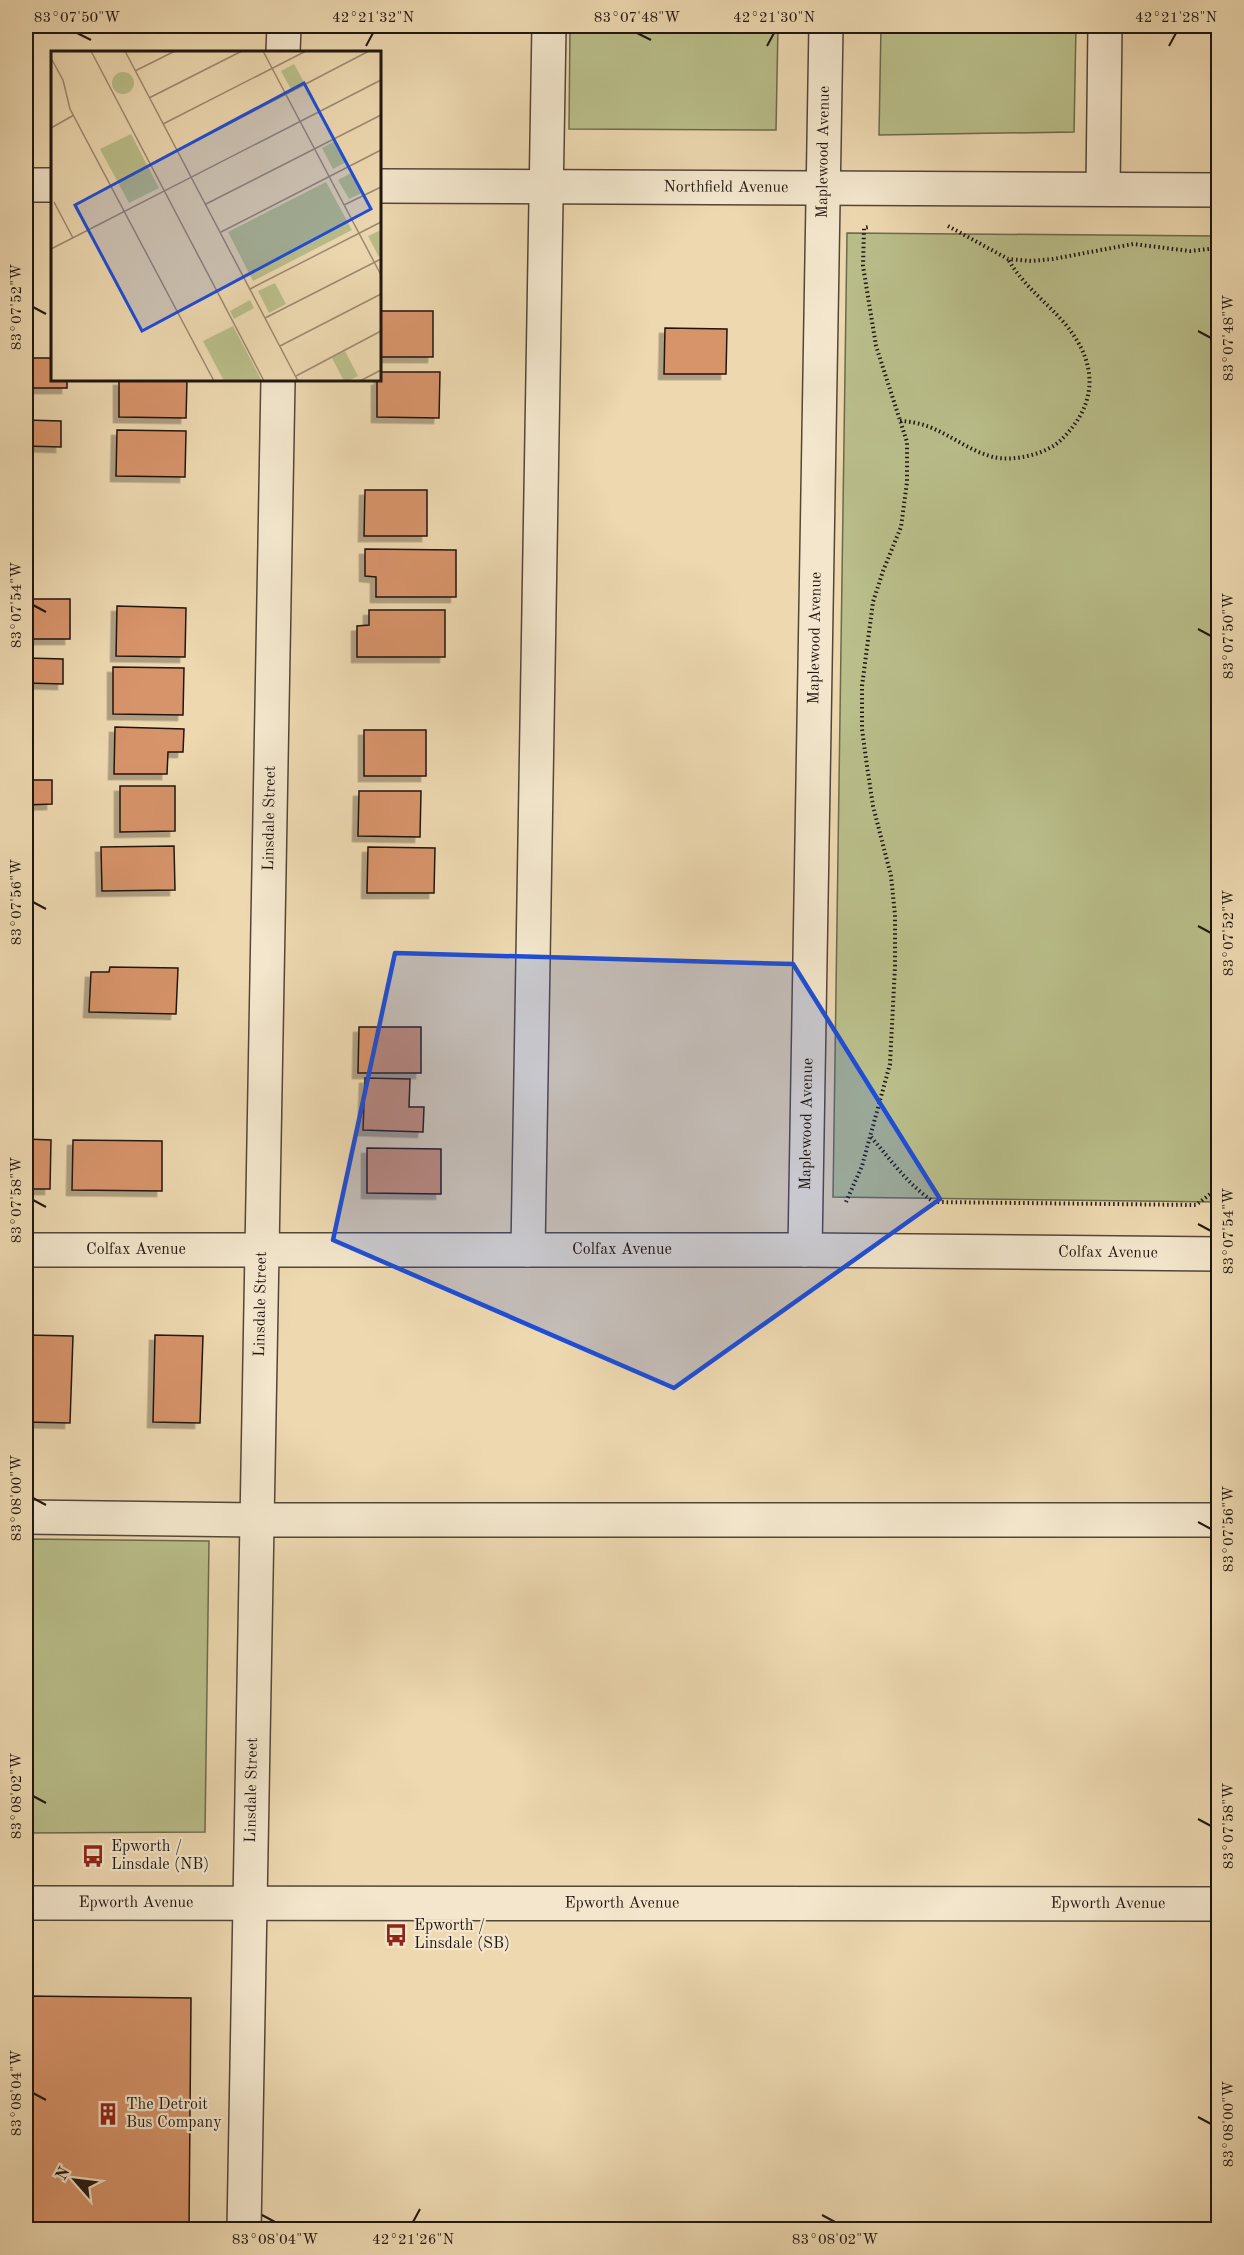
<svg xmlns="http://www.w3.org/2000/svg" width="1244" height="2255" font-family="'Old Standard TT',serif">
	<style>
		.green { fill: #b9be8a; stroke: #6c6a4c; stroke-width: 1.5 }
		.building { fill: #d7936b; stroke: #20160f; stroke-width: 1.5; filter: url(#shadow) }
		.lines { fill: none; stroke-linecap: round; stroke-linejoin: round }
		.minor-casing { stroke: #534637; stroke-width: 36 }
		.path { stroke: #20160f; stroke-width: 4; stroke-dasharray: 1.5 3; stroke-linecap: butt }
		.minor { stroke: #f3e6cc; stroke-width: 33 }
		.marked { fill: #1d4ed8; fill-opacity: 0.2; stroke: #1d4ed8; stroke-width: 4.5; stroke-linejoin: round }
		.ticks { fill: none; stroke: #20160f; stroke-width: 2 }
		.labels { text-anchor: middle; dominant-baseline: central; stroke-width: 4.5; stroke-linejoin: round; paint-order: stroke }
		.street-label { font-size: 16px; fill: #20160f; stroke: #f3e6cc }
		.poi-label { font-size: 16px; fill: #20160f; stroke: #f3e6cc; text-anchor: start }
		.inset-road { fill: none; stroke: #9b8a70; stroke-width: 1.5 }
		.view { fill: #1d4ed8; fill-opacity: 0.15; stroke: #1d4ed8; stroke-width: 3 }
		.inset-edge { fill: none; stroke: #20160f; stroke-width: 3 }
		.neatline { fill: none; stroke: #20160f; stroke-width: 2 }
		.ticks-label { font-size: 15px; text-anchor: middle; fill: #20160f }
	</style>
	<defs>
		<filter id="shadow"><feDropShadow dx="-5.5" dy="5.5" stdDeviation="0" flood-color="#0004"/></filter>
	</defs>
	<rect width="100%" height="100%" fill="#edd8b0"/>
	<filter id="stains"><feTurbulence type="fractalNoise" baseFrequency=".00333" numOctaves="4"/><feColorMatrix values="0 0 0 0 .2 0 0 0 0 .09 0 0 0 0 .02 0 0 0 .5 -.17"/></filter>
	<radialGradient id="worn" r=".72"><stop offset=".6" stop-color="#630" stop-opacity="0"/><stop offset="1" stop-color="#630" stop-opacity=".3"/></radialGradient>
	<path class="green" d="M570 26H778L776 130 569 129Z
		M881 26H1076L1074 132 879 135Z
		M847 233 1218 236V1202L833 1197Z
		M26 1539 209 1541 205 1832 26 1833Z"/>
	<path class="building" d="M380 311H433V357H380Z
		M665 328 727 329 726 374H664Z
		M32 358H52V380H67V388H32Z
		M380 372H440L439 418 377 417V380H380Z
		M119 380H187L186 418 119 417Z
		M26 420 61 421V447L26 446Z
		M117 430 186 431 185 477 116 476Z
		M365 490H427V536H364Z
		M365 549 456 550V597H376V577L365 576Z
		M26 599H70V639H26Z
		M117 606 186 608 185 657 116 656Z
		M369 610H445V657H357V626L369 625Z
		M27 658 63 659V684L26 683Z
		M113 667 184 668 183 715 113 714Z
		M115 727 184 729 183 752H168L167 774H114Z
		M364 730H426V776H364Z
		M26 780H52V804L26 805Z
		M120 786H175V831L120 832Z
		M359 791H421L420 837 358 836Z
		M174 846 175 890 102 891 101 847Z
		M368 847 435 848 434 893H367Z
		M110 967 178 968 176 1014 89 1012 91 972H109Z
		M359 1027H421V1073H358Z
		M365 1078 410 1079 409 1107H424L423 1132 363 1130Z
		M26 1139 51 1140 50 1189H26Z
		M73 1140 162 1141V1191L72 1190Z
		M367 1148 441 1149V1194L367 1193Z
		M26 1335 73 1336 70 1423 26 1422Z
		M155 1335 203 1336 200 1423 153 1422Z
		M26 1996 191 1998 189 2230H26Z"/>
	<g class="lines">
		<g class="minor-casing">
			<g id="minor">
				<path d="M283 52 284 26"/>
				<path d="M26 185H52"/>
				<path id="s1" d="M380 186 1218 190"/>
				<path d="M1103 188 1105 26"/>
				<path id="s2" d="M26 1250H805L1218 1254"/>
				<path d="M528 1250 549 26"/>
				<path id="s3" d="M805 1250 826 26"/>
				<path d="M26 1517 257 1520H1218"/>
				<path id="s4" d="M26 1903 1218 1904"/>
				<path id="s5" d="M244 2230 278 380"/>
			</g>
		</g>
		<path class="path" d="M948 226 1008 259 1031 261 1053 259 1133 244 1190 251 1218 248
			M900 421C939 422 959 448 993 457 1013 462 1048 454 1062 439 1098 403 1098 364 1066 325 1046 301 1024 287 1008 259
			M871 1137C892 1161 908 1185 934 1202L1196 1205 1218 1188
			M846 1202 862 1166 890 1064 895 966V915L891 876 873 806 867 766 862 729V686L873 602 883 571 901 527 907 482V442L876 346 863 266 864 228 869 227"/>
		<use href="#minor" class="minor"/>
	</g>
	<path class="marked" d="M395 953 793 964 940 1199 674 1388 333 1240Z"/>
	<path class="ticks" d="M77 33 91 40M637 33 651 40M366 46 373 33M767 46 774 33M1169 46 1176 33M33 307 46 314M1198 331 1211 338M33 605 46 612M1198 629 1211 636M33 902 46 909M1198 926 1211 933M33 1200 46 1207M1198 1224 1211 1231M33 1498 46 1505M1198 1522 1211 1529M33 1796 46 1803M1198 1819 1211 1826M33 2093 46 2100M1198 2117 1211 2124M262 2215 275 2222M822 2215 835 2222M413 2222 420 2209"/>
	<defs>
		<g id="bus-bare" transform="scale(1.8)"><path d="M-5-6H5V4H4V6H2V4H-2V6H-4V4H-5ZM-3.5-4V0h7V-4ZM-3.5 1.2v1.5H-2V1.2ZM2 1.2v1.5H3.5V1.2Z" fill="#8f2418" stroke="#f3e6cc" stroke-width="2.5" paint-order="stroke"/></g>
		<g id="building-bare" transform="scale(1.8)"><path d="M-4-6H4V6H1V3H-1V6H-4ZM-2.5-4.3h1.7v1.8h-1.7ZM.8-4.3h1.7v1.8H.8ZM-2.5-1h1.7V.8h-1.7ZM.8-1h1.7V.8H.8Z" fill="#8f2418" stroke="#f3e6cc" stroke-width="2.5" paint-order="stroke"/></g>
	</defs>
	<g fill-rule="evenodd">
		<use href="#bus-bare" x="93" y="1856"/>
		<use href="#bus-bare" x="396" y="1935"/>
		<use href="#building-bare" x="108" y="2114"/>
	</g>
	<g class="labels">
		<g class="street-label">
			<text stroke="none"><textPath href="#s3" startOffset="1098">Maplewood Avenue</textPath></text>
			<text stroke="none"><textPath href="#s1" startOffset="346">Northfield Avenue</textPath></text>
			<text stroke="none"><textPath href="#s3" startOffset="612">Maplewood Avenue</textPath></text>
			<text stroke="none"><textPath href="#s5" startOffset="1412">Linsdale Street</textPath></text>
			<text stroke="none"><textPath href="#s3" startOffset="126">Maplewood Avenue</textPath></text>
			<text stroke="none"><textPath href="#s2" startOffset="110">Colfax Avenue</textPath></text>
			<text stroke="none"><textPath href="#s2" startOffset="596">Colfax Avenue</textPath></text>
			<text stroke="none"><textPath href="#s2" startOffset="1082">Colfax Avenue</textPath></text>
			<text stroke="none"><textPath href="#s5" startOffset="926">Linsdale Street</textPath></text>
			<text stroke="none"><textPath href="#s5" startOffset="440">Linsdale Street</textPath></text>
			<text stroke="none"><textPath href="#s4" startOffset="110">Epworth Avenue</textPath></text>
			<text stroke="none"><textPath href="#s4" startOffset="596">Epworth Avenue</textPath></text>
			<text stroke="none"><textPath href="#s4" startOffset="1082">Epworth Avenue</textPath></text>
		</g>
		<g class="poi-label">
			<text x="111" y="1847">Epworth /<tspan x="111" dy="18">Linsdale (NB)</tspan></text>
			<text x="414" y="1926">Epworth /<tspan x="414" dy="18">Linsdale (SB)</tspan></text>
			<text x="126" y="2105">The Detroit<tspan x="126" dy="18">Bus Company</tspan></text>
		</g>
	</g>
	<g transform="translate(51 51)">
		<rect width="330" height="330" fill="#edd8b0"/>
		<path d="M243 13 254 33 241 40 230 20ZM61 32a11 11 0 1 1 22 0a11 11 0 1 1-22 0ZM80 83 108 137 78 152 49 98ZM284 90 295 111 282 118 271 97ZM300 122 311 142 298 148 287 129ZM275 131 301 179 202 230 177 181ZM330 179V204L328 206 317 185ZM224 232 235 253 218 262 207 240ZM199 249 203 257 183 268 179 260ZM182 275 211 330H173L152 290ZM294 300 307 325 297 330H293L281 307Z" fill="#b9be8a"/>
		<path class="inset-road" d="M40 0 213 330M74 0 247 330M212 0 330 224M0 7 12 29 19 58 163 330M84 20 124 0M98 47 191 0M112 73 255 0M0 77 23 64M126 100 318 0M3 151 22 187M155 153 330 64M293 154 330 136M170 181 330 99M0 198 330 29M199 238 330 171M214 267 330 208M229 295 330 243M245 325 330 280M309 330 330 319"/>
		<path class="view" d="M253 32 320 158 91 280 24 154Z"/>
		<rect width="330" height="330" class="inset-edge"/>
	</g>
	<rect width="1244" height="2255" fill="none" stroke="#edd8b0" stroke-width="66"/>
	<g transform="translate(75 2180) rotate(298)" stroke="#f3e6cc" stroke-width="4.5" paint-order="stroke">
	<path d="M0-4.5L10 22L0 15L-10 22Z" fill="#20160f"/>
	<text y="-9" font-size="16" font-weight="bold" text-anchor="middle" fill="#20160f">N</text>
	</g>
	<rect x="33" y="33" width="1178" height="2189" class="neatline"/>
	<g class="ticks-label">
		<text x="77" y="22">83°07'50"W</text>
		<text x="373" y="22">42°21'32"N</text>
		<text x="637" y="22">83°07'48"W</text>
		<text x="774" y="22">42°21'30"N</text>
		<text x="1176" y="22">42°21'28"N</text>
		<text transform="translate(16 307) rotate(-90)" y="5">83°07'52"W</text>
		<text transform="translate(1228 338) rotate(-90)" y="5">83°07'48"W</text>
		<text transform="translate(16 605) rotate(-90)" y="5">83°07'54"W</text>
		<text transform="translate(1228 636) rotate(-90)" y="5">83°07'50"W</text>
		<text transform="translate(16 902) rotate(-90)" y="5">83°07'56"W</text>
		<text transform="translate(1228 933) rotate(-90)" y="5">83°07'52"W</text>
		<text transform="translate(16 1200) rotate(-90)" y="5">83°07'58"W</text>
		<text transform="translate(1228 1231) rotate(-90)" y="5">83°07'54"W</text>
		<text transform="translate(16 1498) rotate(-90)" y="5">83°08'00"W</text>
		<text transform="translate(1228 1529) rotate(-90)" y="5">83°07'56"W</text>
		<text transform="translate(16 1796) rotate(-90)" y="5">83°08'02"W</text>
		<text transform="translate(1228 1826) rotate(-90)" y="5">83°07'58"W</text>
		<text transform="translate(16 2093) rotate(-90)" y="5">83°08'04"W</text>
		<text transform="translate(1228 2124) rotate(-90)" y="5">83°08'00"W</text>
		<text x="275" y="2244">83°08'04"W</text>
		<text x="413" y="2244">42°21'26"N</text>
		<text x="835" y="2244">83°08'02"W</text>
	</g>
	<rect width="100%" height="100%" filter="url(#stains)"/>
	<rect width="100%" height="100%" fill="url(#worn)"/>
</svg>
